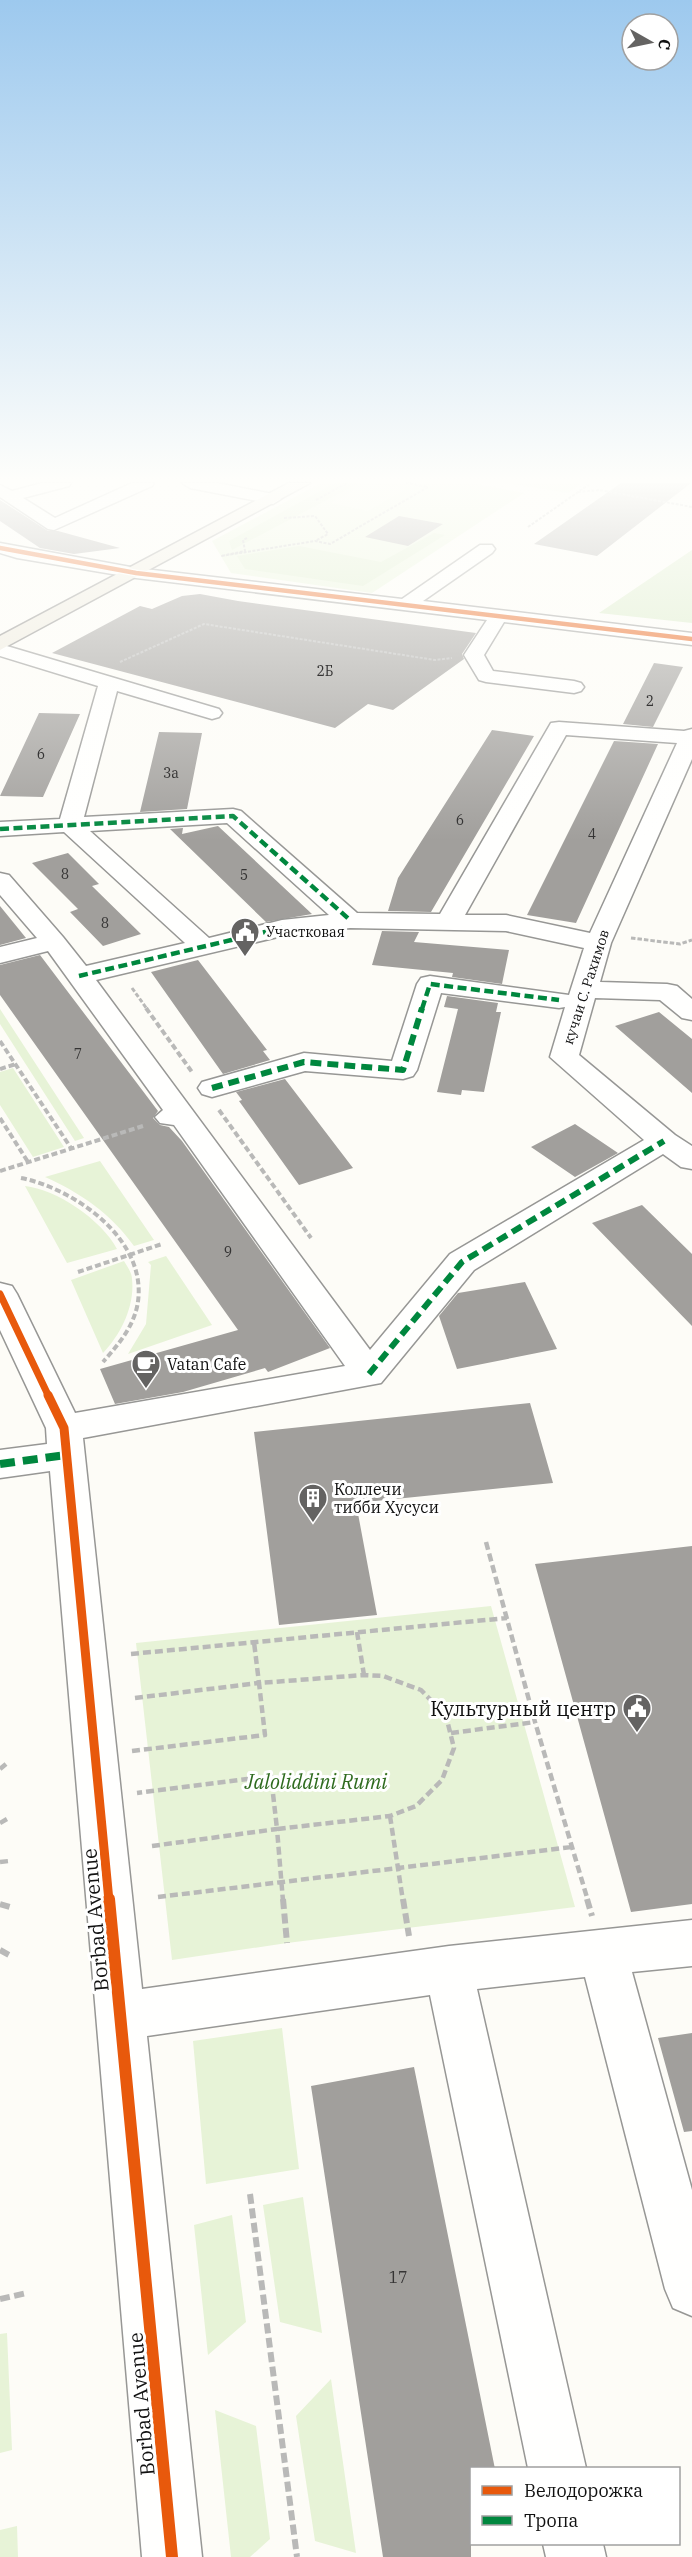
<svg xmlns="http://www.w3.org/2000/svg" width="692" height="2557" font-family="'IBM Plex Serif',serif">
	<style>
		.green { fill: #e7f3d7 }
		.forest { fill: #d8eac5 }
		.pitch { fill: #f0f6e1 }
		.building { fill: #a19f9c }
		.lines { fill: none; stroke-linecap: round; stroke-linejoin: round }
		.minor-casing { stroke: #979795; stroke-width: 3 }
		.major-casing { stroke: #858482; stroke-width: 3 }
		.path-far4 { stroke: #b9b9b8; stroke-width: 2; stroke-dasharray: 3 1.5; stroke-linecap: butt }
		.path-far3 { stroke: #b9b9b8; stroke-width: 3; stroke-dasharray: 4.5 2; stroke-linecap: butt }
		.path-far2 { stroke: #b9b9b8; stroke-width: 4; stroke-dasharray: 6 3; stroke-linecap: butt }
		.path-far1 { stroke: #b9b9b8; stroke-width: 4.5; stroke-dasharray: 8 4; stroke-linecap: butt }
		.path { stroke: #b9b9b8; stroke-width: 6; stroke-dasharray: 10 4.5; stroke-linecap: butt }
		.minor { fill: #fffffe; fill-rule: evenodd }
		.major { fill: #ede9dc; fill-rule: evenodd }
		.quiet-far2 { stroke: #00873e; stroke-width: 4.5; stroke-dasharray: 9 4.5; stroke-linecap: butt }
		.quiet-far1 { stroke: #00873e; stroke-width: 6; stroke-dasharray: 11 6; stroke-linecap: butt }
		.quiet { stroke: #00873e; stroke-width: 8; stroke-dasharray: 15 8; stroke-linecap: butt }
		.cycleway-far3-casing { stroke: #fff; stroke-width: 7 }
		.cycleway-far2-casing { stroke: #fff; stroke-width: 10 }
		.cycleway-far1-casing { stroke: #fff; stroke-width: 13 }
		.cycleway-casing { stroke: #fff; stroke-width: 16 }
		.cycleway-far3 { stroke: #e8590c; stroke-width: 4.5 }
		.cycleway-far2 { stroke: #e8590c; stroke-width: 7 }
		.cycleway-far1 { stroke: #e8590c; stroke-width: 9 }
		.cycleway { stroke: #e8590c; stroke-width: 12 }
		.labels { text-anchor: middle; dominant-baseline: central; stroke-width: 6; stroke-linejoin: round; paint-order: stroke }
		.number-label { font-size: 14px; fill: #353434 }
		.far-poi-label { font-size: 14px; fill: #111; stroke: #fff; text-anchor: start }
		.far-street-label { font-size: 14px; fill: #111; stroke: #fff }
		.poi-label { font-size: 16px; fill: #111; stroke: #fff; text-anchor: start }
		.near-number-label { font-size: 16px; fill: #353434 }
		.near-poi-label { font-size: 20px; fill: #111; stroke: #fff; text-anchor: end }
		.near-park-label { font-size: 20px; font-style: italic; fill: #2f6b1f; stroke: #fff }
		.near-street-label { font-size: 20px; fill: #111; stroke: #fff }
	</style>
	<rect width="100%" height="100%" fill="#fdfcf7"/>
	<path class="green" d="M321 483H472L524 493 372 593 231 573 212 541Z
		M507 483H582L568 493Z
		M0 1009 84 1138 75 1141 0 1024Z
		M13 1068 64 1147 33 1157 0 1105V1072Z
		M100 1161 154 1240 134 1246C111 1214 81 1193 45 1177Z
		M25 1186C56 1189 102 1220 117 1249L67 1263Z
		M166 1256 212 1325 128 1354 146 1324 151 1265 148 1262Z
		M124 1261C127 1266 132 1273 132 1279 135 1306 121 1334 103 1353L71 1280Z
		M491 1606 575 1907 287 1943 172 1960 136 1643Z
		M282 2028 299 2169 206 2184 193 2041Z
		M303 2197 322 2333 280 2322 263 2205Z
		M232 2215 246 2322 208 2355 194 2225Z
		M7 2333 12 2450 0 2453V2334Z
		M331 2379 356 2553 315 2541 296 2416Z
		M215 2410 256 2426 270 2539 250 2557H231Z
		M17 2526 18 2557H0V2530Z"/>
	<path class="forest" d="M335 483H359L232 550 229 541Z
		M434 533 445 535 363 586 245 569 237 556 299 546 381 562Z
		M692 550V623L599 613Z"/>
	<path class="pitch" d="M367 483 406 489 368 511 331 503Z"/>
	<path class="building" d="M621 483H691L597 556 534 544Z
		M0 500 48 531H58L120 548 74 554 40 548 0 521Z
		M399 516 443 524 408 546 365 537Z
		M200 594 238 601 476 633 462 654 464 659 393 710 368 704 335 728 52 653 140 606 152 609 182 596Z
		M654 663 683 667 653 727 623 724Z
		M39 713 80 714 43 797 0 796Z
		M492 730 534 736 431 912 388 911 398 878Z
		M159 732 202 733 187 809 140 812Z
		M614 741 658 744 576 923 527 915Z
		M218 826 312 914 266 922 170 829 183 828 182 834Z
		M68 853 99 884 92 886 141 934 103 946 70 912 78 909 32 863Z
		M0 906 26 938 0 945Z
		M382 931 419 932 414 942 509 950 502 984 452 977 453 973 372 965Z
		M40 955 158 1111 153 1118 160 1125 169 1127 182 1141 330 1348 268 1372 265 1368 183 1392 115 1404 100 1369 238 1330 0 995V965Z
		M198 960 267 1050 263 1051 270 1060 223 1074 151 972Z
		M447 996 498 1003 496 1012H501L484 1092 462 1090 461 1095 437 1092 458 1009 444 1007Z
		M659 1012 692 1039V1093L615 1026Z
		M285 1079 353 1168 299 1185 239 1101 242 1100 236 1092Z
		M575 1124 618 1153 575 1177 531 1147Z
		M642 1205 692 1254V1326L592 1223Z
		M525 1282 557 1349 457 1369 439 1316 458 1293Z
		M530 1403 553 1483 356 1503 377 1615 279 1625 254 1432Z
		M692 1546V1904L631 1912 535 1564Z
		M692 2033V2131L684 2132 658 2038Z
		M414 2067 495 2469H471V2557H383L311 2086Z"/>
	<g class="lines">
		<g class="minor-casing">
			<path id="minor" d="M42 483H71L69 486 23 498 55 518 132 483H154L152 486 54 530 48 529 0 497V485L12 491Z
				M182 483H217L273 494 281 499 273 504 190 488Z
				M0 543 136 568 402 599 480 545H492L495 549 492 553 423 601 692 633V645L504 622 484 655 493 671 574 681 581 683 584 687 581 691 574 693 486 682 479 680 464 655 487 620 136 578 17 558 0 553Z
				M0 644 219 709 222 713 219 717 212 719 117 691 84 817 233 809 241 811 357 913 440 914 551 723 559 722 684 731 692 729V759L611 943 600 982 667 984 677 986 692 999V1020L682 1018 660 1000 595 998 579 1055 675 1135 692 1146V1169L681 1167 663 1154 474 1270 381 1383 83 1438 142 1989 449 1946 692 1920V1966L632 1972 692 2190V2316L673 2308 665 2289 585 1977 477 1989 586 2468H528L430 1995 147 2036 202 2557H142L50 1471 0 1478V1450L47 1444 46 1428 0 1330V1283L12 1286 17 1294 75 1413 345 1366 174 1125 160 1123 155 1117 163 1110 48 951 0 963V947L37 938 0 895V873L9 875 63 937 86 966 185 943 64 832 0 836V822L60 819 98 686 0 656ZM566 735 677 743 590 933 506 915H465ZM227 823 329 915 282 920 209 938 90 831ZM350 928 506 931 584 948 569 995 430 976 421 978 417 984 392 1061 304 1053 202 1082 198 1088 202 1094 212 1097 305 1071 403 1079 413 1076 417 1070 441 993 559 1008 565 1007 550 1057 644 1140 450 1254 370 1350 96 980 282 936Z
				M543 2544H603L606 2557H546Z"/>
		</g>
		<g class="major-casing">
			<path id="major" d="M289 483H310L0 650V636Z"/>
		</g>
		<path class="path-far4" d="M578 492 599 490 692 507
			M316 500 347 483
			M284 518 315 516 328 534 315 541
			M528 527 591 483
			M247 538 243 540 245 551 221 556 315 541 330 544 428 487 406 483
			M120 662 204 624 435 660 452 658"/>
		<path class="path-far3" d="M631 938 680 944 692 940
			M132 988 147 1009"/>
		<path class="path-far2" d="M146 1008 192 1072
			M0 1041 71 1148
			M0 1069 16 1064
			M219 1110 311 1238
			M0 1118 28 1162
			M0 1171 143 1126
			M21 1178C76 1189 151 1242 137 1307 132 1329 117 1346 103 1362
			M78 1272 162 1244"/>
		<path class="path-far1" d="M486 1542 535 1722 588 1901
			M357 1632 364 1675
			M131 1654 507 1618
			M135 1698 259 1683 254 1642
			M451 1733 535 1722
			M132 1751 265 1735 259 1683 364 1675 383 1676 421 1690 446 1716 454 1748 442 1780 416 1806 390 1816 277 1829 271 1776 137 1793
			M0 1769 6 1764
			M390 1816 403 1901
			M0 1823 7 1819
			M152 1846 277 1829 283 1901
			M0 1862 9 1861
			M158 1897 572 1847"/>
		<path class="path" d="M283 1899 287 1943
			M403 1899 409 1936
			M587 1899 592 1916
			M0 1904 10 1907
			M0 1950 11 1956
			M250 2194 297 2557
			M0 2299 27 2293"/>
		<use href="#minor" class="minor"/>
		<use href="#major" class="major"/>
		<path class="quiet-far2" d="M0 829 233 816 350 920
			M79 976 282 928
			M422 1009 430 984 559 1000"/>
		<path class="quiet-far1" d="M212 1088 304 1062 403 1070 422 1008
			M369 1374 462 1262 664 1141"/>
		<path class="quiet" d="M0 1464 66 1455"/>
		<g class="cycleway-far3-casing">
			<path id="cycleway-far3" d="M0 548 136 573 692 639"/>
		</g>
		<g class="cycleway-far2-casing">
			<path id="cycleway-far2" d="M0 1294 49 1397"/>
		</g>
		<g class="cycleway-far1-casing">
			<path id="cycleway-far1" d="M48 1395 64 1428 109 1901"/>
		</g>
		<g class="cycleway-casing">
			<path id="cycleway" d="M109 1899 172 2557"/>
		</g>
		<use href="#cycleway-far3" class="cycleway-far3"/>
		<use href="#cycleway-far2" class="cycleway-far2"/>
		<use href="#cycleway-far1" class="cycleway-far1"/>
		<use href="#cycleway" class="cycleway"/>
	</g>
	<linearGradient id="sky" x2="0" y2="1"><stop stop-color="#9dc9ee"/><stop offset="0.57" stop-color="#fefefb"/><stop offset="1" stop-color="#fefefb" stop-opacity="0"/></linearGradient>
	<rect width="692" height="841" fill="url(#sky)"/>
	<defs>
		<g id="civic-pin" transform="scale(1.5)"><path d="M0 17L-7.5 6A9.5 9.5 0 1 1 7.5 6Z" fill="#646362" stroke="#fff"/><path d="M-.6-6.5H3V-4.5H.6V-3L4-1V1h2V6H-6V1h2V-1L-.6-3ZM-1.2 2.5V6h2.4V2.5Z" fill="#fff"/></g>
		<g id="cafe-pin" transform="scale(1.5)"><path d="M0 17L-7.5 6A9.5 9.5 0 1 1 7.5 6Z" fill="#646362" stroke="#fff"/><path d="M-5.5-4.5H6V0H3Q3 3.5 0 3.5H-2.5Q-5.5 3.5-5.5 0ZM3-3.2v2h1.7v-2ZM-6 4.5H4V6H-6Z" fill="#fff"/></g>
		<g id="building-pin" transform="scale(1.5)"><path d="M0 17L-7.5 6A9.5 9.5 0 1 1 7.5 6Z" fill="#646362" stroke="#fff"/><path d="M-4-6H4V6H1V3H-1V6H-4ZM-2.5-4.3h1.7v1.8h-1.7ZM.8-4.3h1.7v1.8H.8ZM-2.5-1h1.7V.8h-1.7ZM.8-1h1.7V.8H.8Z" fill="#fff"/></g>
	</defs>
	<g fill-rule="evenodd">
		<use href="#civic-pin" x="245" y="932"/>
		<use href="#cafe-pin" x="146" y="1364"/>
		<use href="#building-pin" x="313" y="1498"/>
		<use href="#civic-pin" x="637" y="1708"/>
	</g>
	<g class="labels">
		<g class="number-label">
			<text x="325" y="671">2Б</text>
			<text x="650" y="701">2</text>
			<text x="41" y="754">6</text>
			<text x="171" y="773">3а</text>
			<text x="460" y="820">6</text>
			<text x="592" y="834">4</text>
			<text x="65" y="874">8</text>
			<text x="244" y="875">5</text>
			<text x="105" y="923">8</text>
			<text x="78" y="1054">7</text>
			<text x="228" y="1252">9</text>
		</g>
		<g class="far-poi-label">
			<text x="266" y="932">Участковая</text>
		</g>
		<g class="far-street-label">
			<text transform="translate(586 987) rotate(-72)">кучаи С. Рахимов</text>
		</g>
		<g class="poi-label">
			<text x="167" y="1364">Vatan Cafe</text>
			<text x="334" y="1489">Коллечи<tspan x="334" dy="18">тибби Хусуси</tspan></text>
		</g>
		<g class="near-number-label">
			<text x="398" y="2277">17</text>
		</g>
		<g class="near-poi-label">
			<text x="616" y="1708">Культурный центр</text>
		</g>
		<g class="near-park-label">
			<text x="316" y="1781">Jaloliddini Rumi</text>
		</g>
		<g class="near-street-label">
			<text transform="translate(95 1920) rotate(-95)">Borbad Avenue</text>
			<text transform="translate(141 2404) rotate(-95)">Borbad Avenue</text>
		</g>
	</g>
	<rect x="470" y="2467" width="210" height="78" fill="#ffffff" stroke="#a0a0a0" stroke-width="1.5"/>
	<rect x="482" y="2486" width="30" height="9" fill="#e8590c" stroke="#a0a0a0" stroke-width="1.5"/>
	<text x="524" y="2497" font-size="18" fill="#111111">Велодорожка</text>
	<rect x="482" y="2516" width="30" height="9" fill="#00873e" stroke="#a0a0a0" stroke-width="1.5"/>
	<text x="524" y="2527" font-size="18" fill="#111111">Тропа</text>
	<g transform="translate(650 42) rotate(99)"><circle r="28" fill="#ffffff" stroke="#a0a0a0" stroke-width="1.5"/>
	<path d="M0-4.5L10 22L0 15L-10 22Z" fill="#646362"/>
	<text y="-9" font-size="16" font-weight="bold" text-anchor="middle" fill="#111111">С</text>
	</g>
</svg>
